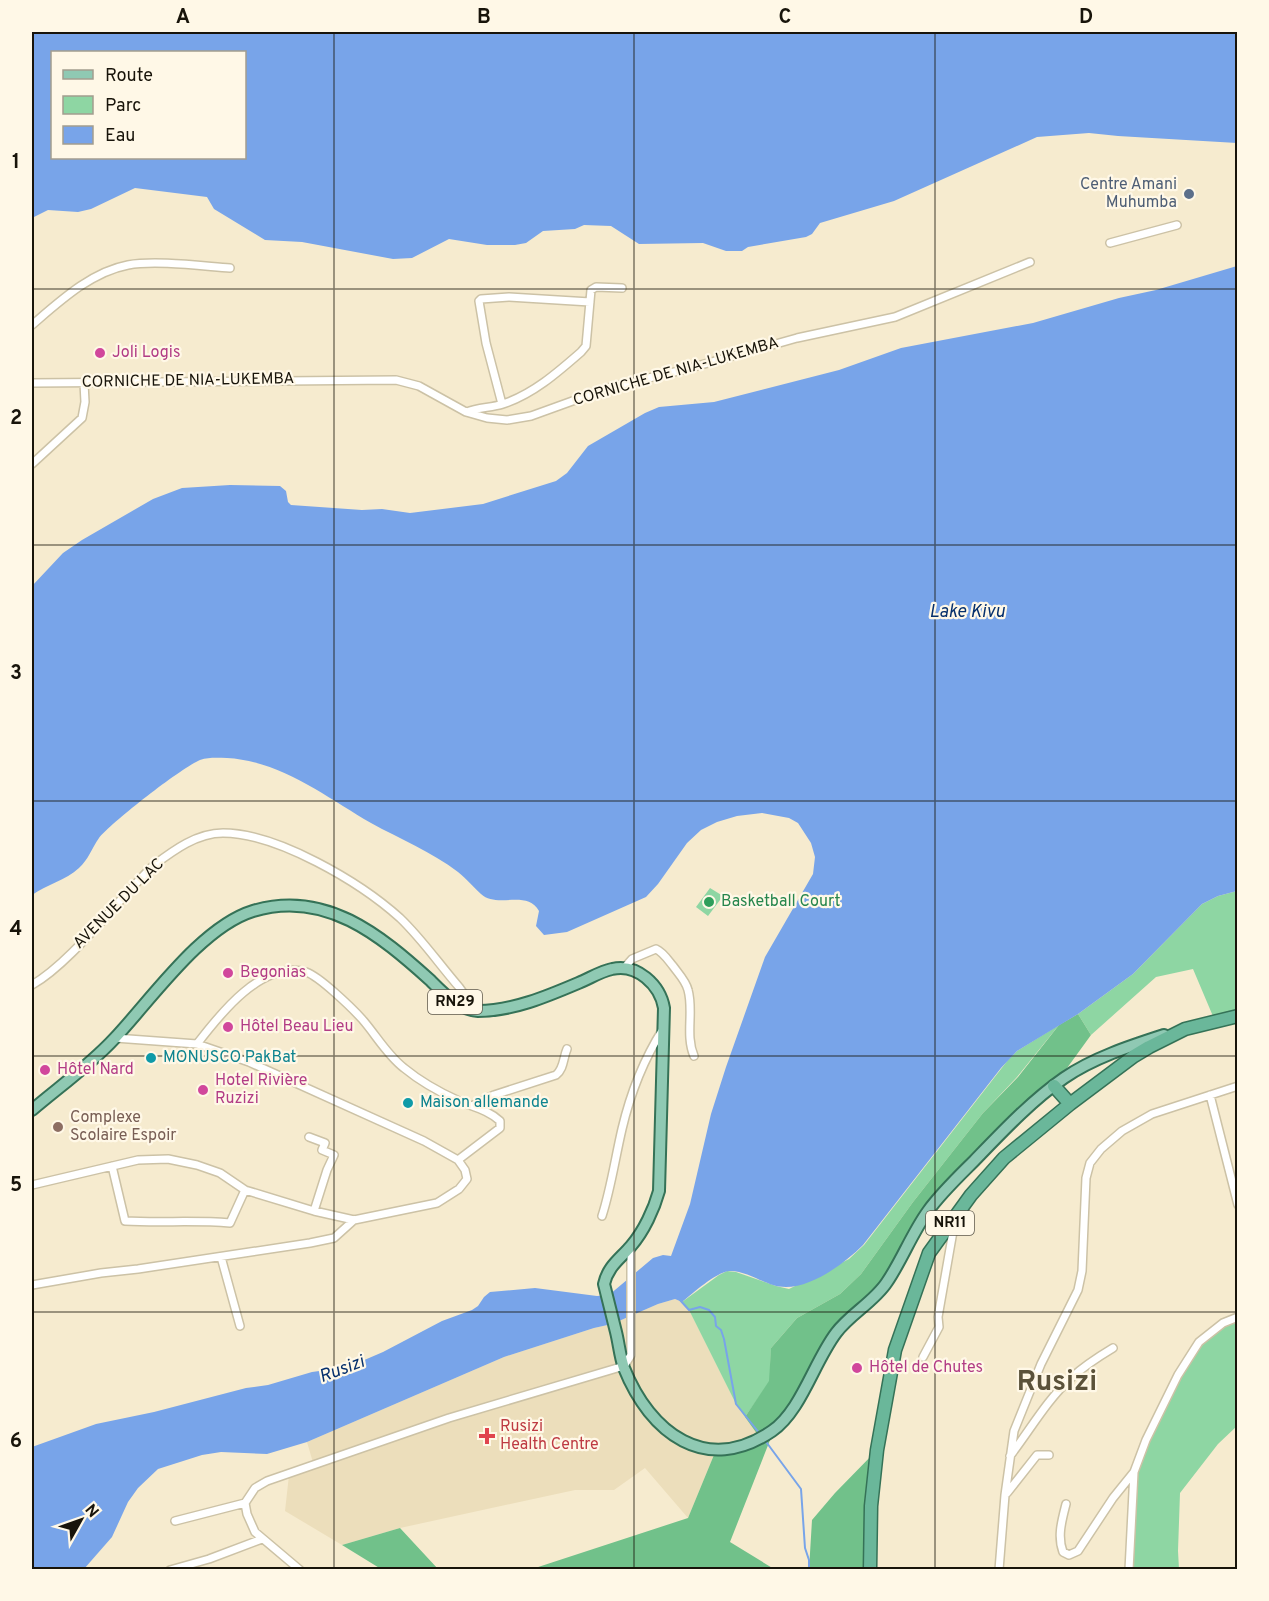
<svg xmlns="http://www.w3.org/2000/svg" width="1269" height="1601" font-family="Overpass,sans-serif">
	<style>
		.built { fill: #ecdebb }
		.green { fill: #8ed6a3 }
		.forest { fill: #71c18a }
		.water { fill: #78a4e9; fill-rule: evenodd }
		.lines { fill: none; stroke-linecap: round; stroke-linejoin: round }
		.stream { stroke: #78a4e9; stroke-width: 2 }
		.minor-casing { stroke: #ccc2a6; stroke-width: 10 }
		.primary-casing { stroke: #357257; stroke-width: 14 }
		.trunk-casing { stroke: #357257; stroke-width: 15 }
		.minor { stroke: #fff; stroke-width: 7 }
		.primary { stroke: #8fc9b3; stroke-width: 10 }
		.trunk { stroke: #6ab79a; stroke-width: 12 }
		.grid { fill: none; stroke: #18140a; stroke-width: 1.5; stroke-opacity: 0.55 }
		.service-dot { fill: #5c6f8a; stroke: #fff8e7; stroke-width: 2 }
		.hotel-dot { fill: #d1479c; stroke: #fff8e7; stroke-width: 2 }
		.leisure-dot { fill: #2e9e5b; stroke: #fff8e7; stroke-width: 2 }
		.culture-dot { fill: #0f9aa8; stroke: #fff8e7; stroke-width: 2 }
		.education-dot { fill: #8d6e63; stroke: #fff8e7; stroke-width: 2 }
		.health-dot { fill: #e0444e; stroke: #fff8e7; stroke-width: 2 }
		.labels { text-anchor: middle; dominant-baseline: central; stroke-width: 4.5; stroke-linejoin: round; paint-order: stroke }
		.shield { fill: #fff8e7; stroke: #5d584c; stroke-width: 1.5 }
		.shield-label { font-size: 15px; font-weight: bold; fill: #18140a }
		.service-label { font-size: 16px; fill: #4e5e75; stroke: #fff8e7; text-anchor: end }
		.hotel-label { font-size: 16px; fill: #b23c85; stroke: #fff8e7; text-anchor: start }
		.street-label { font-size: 16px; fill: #18140a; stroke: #fff8e7 }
		.leisure-label { font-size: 16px; fill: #27864d; stroke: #fff8e7; text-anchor: start }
		.culture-label { font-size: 16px; fill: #0d838f; stroke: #fff8e7; text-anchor: start }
		.education-label { font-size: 16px; fill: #785e54; stroke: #fff8e7; text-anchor: start }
		.health-label { font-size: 16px; fill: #be3a42; stroke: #fff8e7; text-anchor: start }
		.water-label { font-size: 18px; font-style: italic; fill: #06306c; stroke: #fff8e7 }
		.town-label { font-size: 28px; font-weight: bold; fill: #5b523a; stroke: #fff8e7 }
		.neatline { fill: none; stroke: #18140a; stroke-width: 2 }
		.grid-label { font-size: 20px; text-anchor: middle; font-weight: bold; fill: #18140a }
	</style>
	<rect width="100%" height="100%" fill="#f6ebcf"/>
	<path class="built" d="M675 1299 682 1302 689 1310 736 1404 760 1438 716 1450 688 1518 645 1468 614 1490H575L400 1528 342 1545 285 1511 289 1475 314 1466 307 1442 504 1357 594 1328 612 1324 658 1304Z"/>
	<path class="green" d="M710 888 723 896 708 916 696 907Z
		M1237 891V1016L1215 1021 1193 969 1156 977 1091 1035 1078 1014 1133 974 1202 904 1218 896Z
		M1059 1025 1017 1077 983 1113 913 1202 861 1274 840 1294 797 1318 771 1348 770 1381 745 1417 736 1404 689 1310 682 1302 719 1275 727 1271 736 1272 776 1286 789 1289 849 1259 864 1245 1008 1060 1017 1051Z
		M1237 1315V1426L1218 1444 1180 1493 1178 1551 1179 1569 1129 1570 1131 1477 1198 1340Z"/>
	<path class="forest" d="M1078 1014 1091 1035 1054 1086 945 1192 897 1263 847 1321 774 1430 730 1542 774 1569 529 1570 688 1518 716 1450 760 1438 745 1417 769 1381 771 1348 797 1318 840 1294 861 1274 913 1202 983 1113 1018 1077 1059 1025Z
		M877 1450 875 1569 809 1570 812 1520 835 1493Z
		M400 1528 438 1569H381L342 1545Z"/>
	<path class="water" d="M32 32H1237V143L1118 136 1089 133 1037 137 894 201 820 223 812 234 806 237 748 247 742 251H726L703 243 639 244 611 226 584 225 575 229 543 231 526 243 515 245H487L449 239 412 258 393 259 302 242 265 240 214 209 207 197 135 188 91 209 78 212 48 210 32 218ZM52 52H244V158H52Z
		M1237 266V891L1218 896 1202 904 1133 974 1078 1014 1017 1051 1001 1068 863 1245C843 1265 803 1295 773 1285 760 1281 743 1270 729 1271 715 1273 693 1293 682 1302L675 1299 658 1304 612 1324 594 1328 504 1357 307 1442 267 1454 221 1452 202 1455 158 1469 138 1488 128 1502 112 1537 84 1569H32V1447L96 1424 154 1412 246 1388 268 1385 312 1372 348 1367 383 1352 442 1321 472 1310 478 1306 484 1297 490 1292 535 1288 597 1296 609 1295 653 1258 663 1255 671 1256 690 1204 711 1114 726 1067 765 957 813 874 815 857 811 843 798 823 789 818 762 813 737 816 717 822 701 830 687 843 658 884 646 897 567 932 544 935 536 926 539 911C527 889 497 909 481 894 473 887 467 879 458 872 432 852 400 839 371 823 326 797 281 761 227 758 218 758 209 757 200 760 181 768 112 822 99 838 92 848 88 860 79 868 66 880 46 885 32 895V586L63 553 82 540 153 499 182 488 230 485 280 486 286 491 288 502 291 505 362 510 382 509 410 513 483 504 556 481 567 473 588 446 645 413 659 407 714 402 839 370 901 348 1033 323 1119 298 1156 290Z"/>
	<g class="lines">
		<path class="stream" d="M680 1300 689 1310 700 1307 709 1310 715 1317 716 1326 721 1330 724 1339 736 1404 760 1434
			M764 1439 801 1489 805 1548 809 1560V1570"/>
		<g class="minor-casing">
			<path id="minor" d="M1110 243 1177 225
				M32 325C60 301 91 272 128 265 155 260 202 266 230 268
				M32 383 396 380 419 386 466 412 487 418 507 420 531 416 614 386 683 370 797 338 895 317 1030 262
				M502 404 486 343 479 301 481 299 509 297 590 302
				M467 412C478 407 491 408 503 404 533 394 557 373 581 352L586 346 591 290 596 287 622 288
				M32 464 82 418 85 402 84 383
				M624 968 632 959 656 949C663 952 668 960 673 966 678 973 686 981 688 990 694 1011 685 1035 694 1056
				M32 985C65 966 102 920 129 891 137 883 145 873 154 865 174 850 197 833 223 833 277 833 360 882 400 918 422 939 439 964 459 987L464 994 468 1010
				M115 1038 197 1044C220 1014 262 960 306 972 319 976 352 1008 362 1019 376 1035 387 1055 404 1068 421 1082 439 1092 459 1101 473 1107 488 1110 500 1121V1128L458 1160
				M1210 1095 1238 1205
				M474 1105 494 1095 556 1075C564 1069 563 1058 567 1049
				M309 1137 325 1143 322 1150 334 1155 327 1170 314 1211
				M112 1166 125 1221C160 1223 195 1220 230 1223L245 1190
				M32 1185 138 1160 168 1159 197 1165 220 1173 245 1190 314 1211 354 1220 437 1203 459 1189 467 1179 465 1170 458 1160 424 1141 249 1062 197 1044
				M602 1216C611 1188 615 1159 622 1129 630 1095 644 1059 663 1029
				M221 1257 240 1326
				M32 1285 101 1273 138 1269 310 1243 334 1238 354 1220
				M923 1357 939 1327 938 1317 955 1220
				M1010 1456C1030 1430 1047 1400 1071 1378 1084 1366 1098 1357 1113 1348
				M1007 1493 1037 1455H1049
				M1066 1504C1062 1520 1057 1536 1063 1552L1069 1555 1078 1551 1113 1498 1134 1472
				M175 1521 245 1503
				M170 1570 209 1559 262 1539
				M300 1570 255 1532 247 1514 245 1503 255 1488 267 1481 449 1418 624 1366 631 1355V1246
				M999 1570 1005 1495 1014 1431 1041 1364 1078 1290 1082 1271 1086 1178 1090 1163 1101 1149 1122 1131 1152 1114 1238 1086
				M1129 1570 1134 1472 1146 1440 1178 1375 1199 1342 1223 1323 1238 1317"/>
		</g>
		<g class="primary-casing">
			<path id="primary" d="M32 1110C59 1087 90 1065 114 1039 151 1000 201 927 253 911 325 889 380 935 430 980 443 993 459 1010 478 1011 514 1011 550 995 583 981 592 977 602 971 612 969 637 963 660 985 664 1008L659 1191C654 1209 644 1231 631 1246 620 1259 608 1266 604 1284 608 1300 612 1316 616 1332 619 1344 620 1357 624 1368 650 1433 706 1476 772 1431 801 1411 814 1362 836 1333 850 1314 874 1302 887 1282 902 1260 912 1233 928 1211 941 1193 958 1177 974 1161 1002 1132 1031 1101 1064 1078 1093 1058 1130 1046 1164 1035"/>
		</g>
		<g class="trunk-casing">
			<path id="trunk" d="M1054 1086 1070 1104
				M870 1570 871 1506 877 1450 895 1350 929 1253 971 1195 1004 1158 1070 1104 1134 1056 1149 1047 1185 1029 1238 1016"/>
		</g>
		<use href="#minor" class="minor"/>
		<use href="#primary" class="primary"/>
		<use href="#trunk" class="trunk"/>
	</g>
	<path class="grid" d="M334 32V1570M634 32V1570M935 32V1570M32 289H1238M32 545H1238M32 801H1238M32 1056H1238M32 1312H1238"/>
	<circle class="service-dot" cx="1189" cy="194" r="6"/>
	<g class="hotel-dot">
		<circle cx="100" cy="353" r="6"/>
		<circle cx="228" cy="973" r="6"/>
		<circle cx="228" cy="1027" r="6"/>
		<circle cx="45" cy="1070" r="6"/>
		<circle cx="203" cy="1090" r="6"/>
		<circle cx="857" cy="1368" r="6"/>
	</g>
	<circle class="leisure-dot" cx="709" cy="902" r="6"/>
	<g class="culture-dot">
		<circle cx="151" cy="1058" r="6"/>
		<circle cx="408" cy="1103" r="6"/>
	</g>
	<circle class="education-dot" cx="58" cy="1127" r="6"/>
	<path class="health-dot" d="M484 1427h6v6h6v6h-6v6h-6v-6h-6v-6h6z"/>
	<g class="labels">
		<g class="shield">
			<rect x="428" y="990" width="54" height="24" rx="4.5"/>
			<rect x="926" y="1211" width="48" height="24" rx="4.5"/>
		</g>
		<g class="shield-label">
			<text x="455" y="1002">RN29</text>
			<text x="950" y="1223">NR11</text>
		</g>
		<g class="service-label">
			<text x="1177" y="185">Centre Amani<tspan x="1177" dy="18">Muhumba</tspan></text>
		</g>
		<g class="hotel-label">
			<text x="112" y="353">Joli Logis</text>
			<text x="240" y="973">Begonias</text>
			<text x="240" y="1027">Hôtel Beau Lieu</text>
			<text x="57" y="1070">Hôtel Nard</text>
			<text x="215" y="1081">Hotel Rivière<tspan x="215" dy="18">Ruzizi</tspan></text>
			<text x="869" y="1368">Hôtel de Chutes</text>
		</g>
		<g class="street-label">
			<text transform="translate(676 372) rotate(-16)">CORNICHE DE NIA-LUKEMBA</text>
			<text transform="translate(188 381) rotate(-1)">CORNICHE DE NIA-LUKEMBA</text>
			<text transform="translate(119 904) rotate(-45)">AVENUE DU LAC</text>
		</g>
		<g class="leisure-label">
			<text x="721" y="902">Basketball Court</text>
		</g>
		<g class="culture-label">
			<text x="163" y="1058">MONUSCO PakBat</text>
			<text x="420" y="1103">Maison allemande</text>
		</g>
		<g class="education-label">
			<text x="70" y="1118">Complexe<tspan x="70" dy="18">Scolaire Espoir</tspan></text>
		</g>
		<g class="health-label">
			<text x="500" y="1427">Rusizi<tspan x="500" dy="18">Health Centre</tspan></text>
		</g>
		<g class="water-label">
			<text x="967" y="612">Lake Kivu</text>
			<text transform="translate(342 1370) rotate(-21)">Rusizi</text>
		</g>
		<g class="town-label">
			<text x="1057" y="1383">Rusizi</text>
		</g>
	</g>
	<rect width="1269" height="1601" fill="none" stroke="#fff8e7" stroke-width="66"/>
	<rect x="51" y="51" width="195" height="108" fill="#fff8e7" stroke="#a39d8f" stroke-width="1.5"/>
	<rect x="63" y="70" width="30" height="9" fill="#8fc9b3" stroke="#a39d8f" stroke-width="1.5"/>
	<text x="105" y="81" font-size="18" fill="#18140a">Route</text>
	<rect x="63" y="96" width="30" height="18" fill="#8ed6a3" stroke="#a39d8f" stroke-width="1.5"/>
	<text x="105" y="111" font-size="18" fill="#18140a">Parc</text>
	<rect x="63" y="126" width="30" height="18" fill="#78a4e9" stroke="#a39d8f" stroke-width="1.5"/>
	<text x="105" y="141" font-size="18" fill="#18140a">Eau</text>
	<g transform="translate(81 1520) rotate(50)" stroke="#fff8e7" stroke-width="4.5" paint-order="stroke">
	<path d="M0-4.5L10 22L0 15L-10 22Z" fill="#18140a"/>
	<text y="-9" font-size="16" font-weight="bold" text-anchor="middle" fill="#18140a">N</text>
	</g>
	<rect x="33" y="33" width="1203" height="1535" class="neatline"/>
	<g class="grid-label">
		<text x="183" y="23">A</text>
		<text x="484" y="23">B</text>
		<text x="785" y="23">C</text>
		<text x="1086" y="23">D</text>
		<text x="16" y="168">1</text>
		<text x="16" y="424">2</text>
		<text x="16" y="679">3</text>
		<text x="16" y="935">4</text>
		<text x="16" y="1191">5</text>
		<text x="16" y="1447">6</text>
	</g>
</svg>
